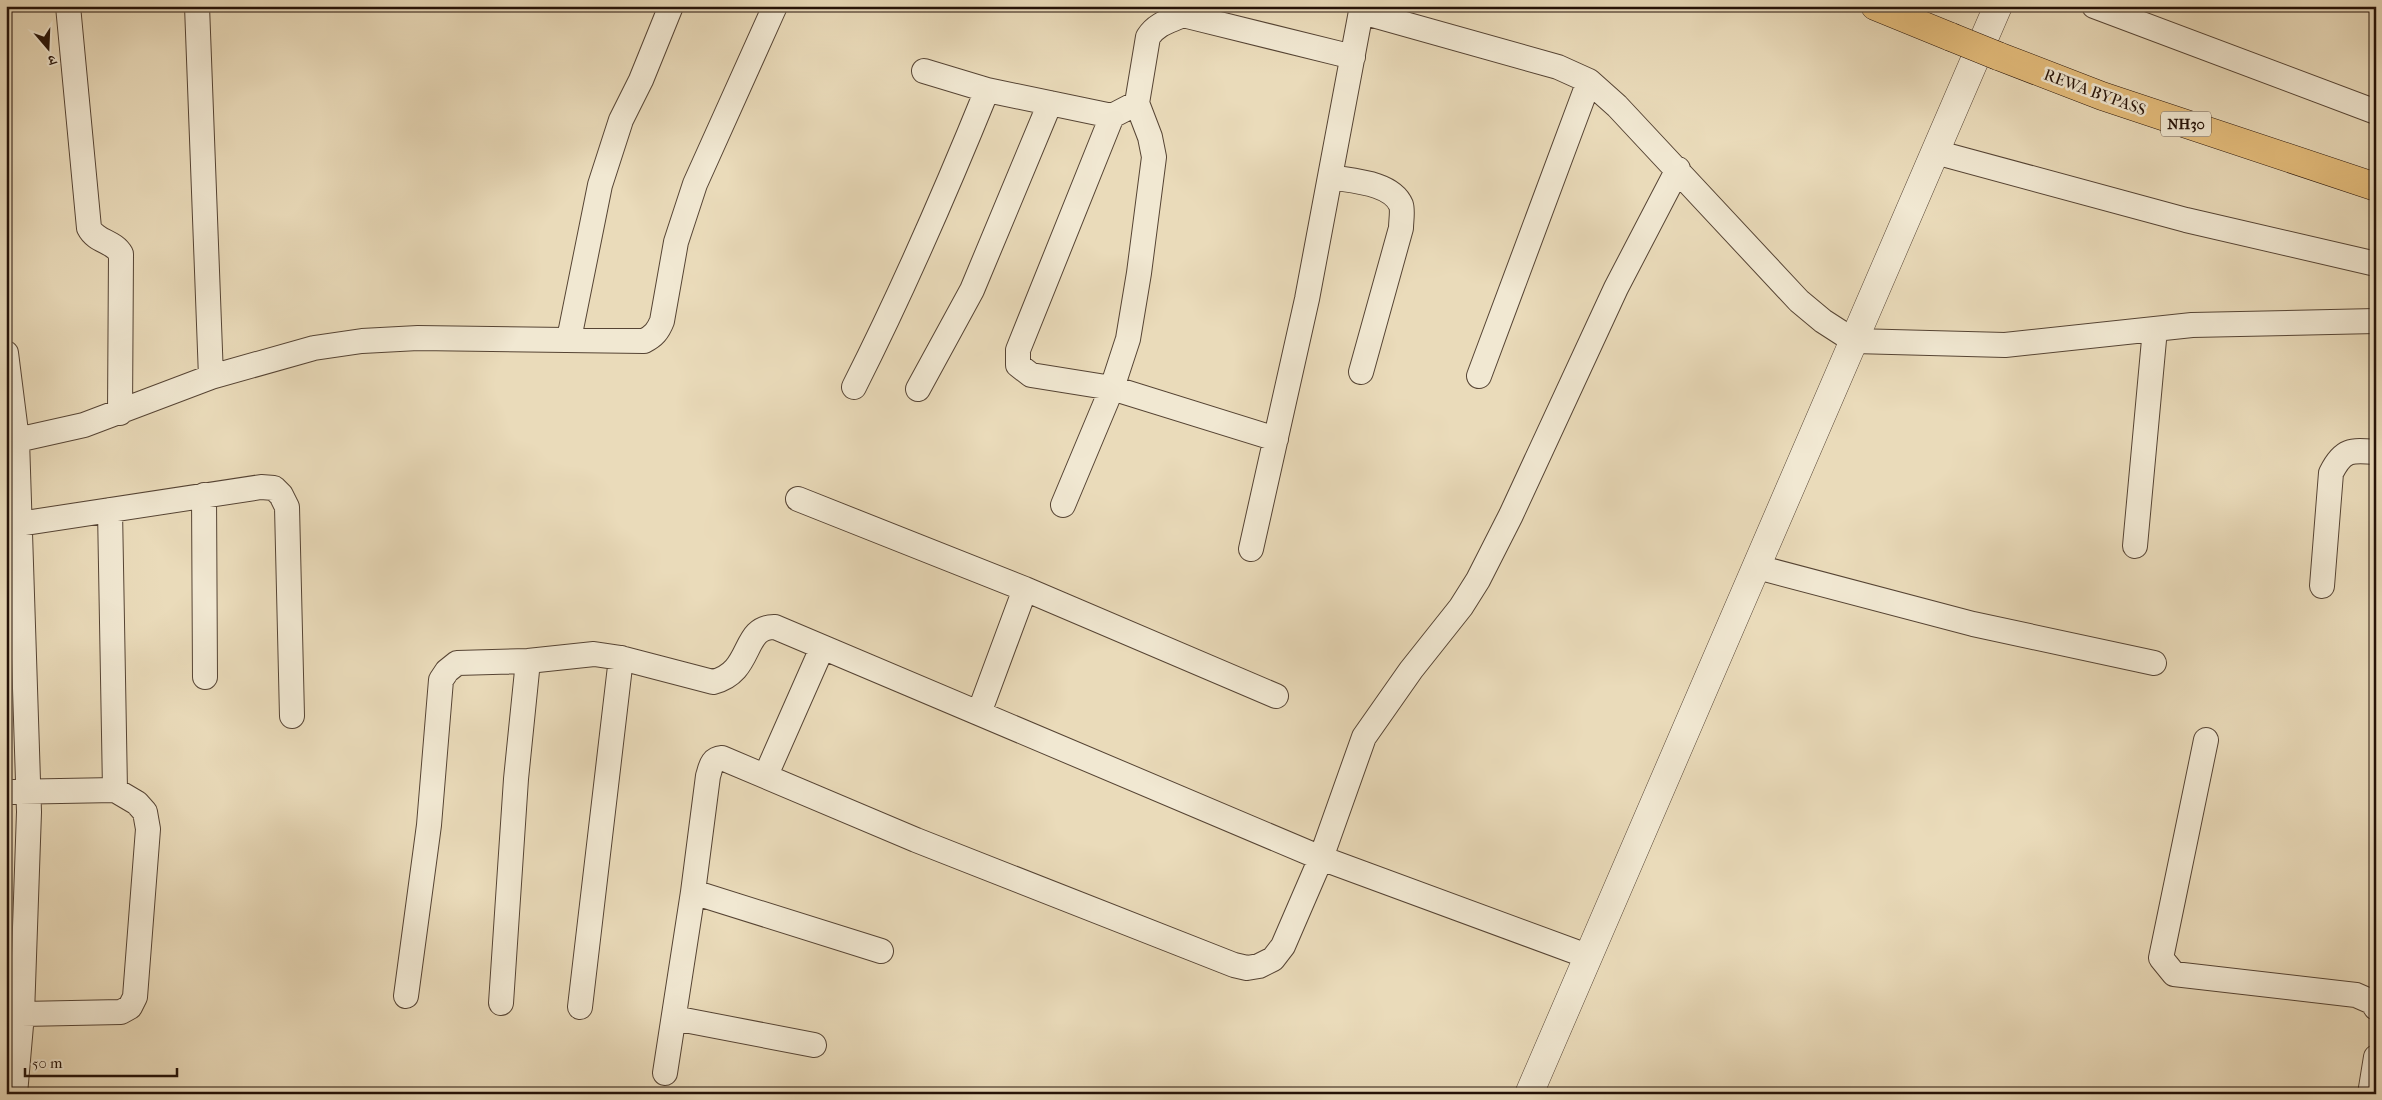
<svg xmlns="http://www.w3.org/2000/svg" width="2382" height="1100" font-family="'IM FELL French Canon','Noto Serif Devanagari',serif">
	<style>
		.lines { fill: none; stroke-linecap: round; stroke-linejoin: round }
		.minor-casing { stroke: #564434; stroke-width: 26 }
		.tertiary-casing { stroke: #564434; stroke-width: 29 }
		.trunk-casing { stroke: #251208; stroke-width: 29 }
		.minor { stroke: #f1e8d2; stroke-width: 24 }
		.tertiary { stroke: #f1e8d2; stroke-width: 28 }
		.trunk { stroke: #e5be7d; stroke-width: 28 }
		.trunk-bridge-casing { stroke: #251208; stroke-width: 29; stroke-linecap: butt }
		.trunk-bridge { stroke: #e5be7d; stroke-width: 28 }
		.labels { text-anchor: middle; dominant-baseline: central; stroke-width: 5; stroke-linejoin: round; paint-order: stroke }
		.shield { fill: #f1e8d2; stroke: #625245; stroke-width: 1 }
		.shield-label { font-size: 15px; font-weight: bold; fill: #251208 }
		.street-label { font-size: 16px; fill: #251208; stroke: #f1e8d2 }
	</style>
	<rect width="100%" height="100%" fill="#eadbba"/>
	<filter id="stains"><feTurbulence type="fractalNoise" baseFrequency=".004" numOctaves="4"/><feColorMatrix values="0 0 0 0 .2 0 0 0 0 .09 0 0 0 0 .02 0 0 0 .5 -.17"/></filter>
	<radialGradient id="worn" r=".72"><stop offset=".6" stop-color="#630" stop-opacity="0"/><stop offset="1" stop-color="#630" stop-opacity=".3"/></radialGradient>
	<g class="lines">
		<g class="minor-casing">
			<path id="minor" d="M68 6 89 228C96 242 114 241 121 254L120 413
				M197 6 211 377
				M2094 6 2376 112
				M1362 12 1558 67 1589 81 1617 106 1799 301 1823 321 1854 341 2005 345 2192 325 2376 321
				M1183 15 1353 57
				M924 71 987 90 1112 116 1137 103 1148 37C1161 17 1184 21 1193 6
				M1112 116 1018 350V365L1031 375 1112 388 1276 439
				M1935 152 2186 220 2376 264
				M1330 177C1351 181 1391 182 1401 205 1403 211 1401 221 1401 228L1361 372
				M569 339 600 185 621 120 641 80 671 6
				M6 353 17 440 29 812 22 1014 15 1094
				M1479 376 1589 81
				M854 387C903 290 946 191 987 90
				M918 389 972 290 1050 103
				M6 438 17 440 84 425 211 377 314 348 362 341 418 338 644 341C654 336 658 331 662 321L676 242 695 184 775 6
				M204 495 205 677
				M798 499 1025 589 1276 696
				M1063 505 1112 388 1128 339 1139 273 1154 157 1150 137 1137 103
				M110 510 115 790
				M6 526 261 487 274 488 281 495 287 507 292 716
				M2135 546 2155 329
				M1251 549 1307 299 1362 6
				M1757 567 1973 624 2154 663
				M2322 586 2331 473C2343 449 2351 450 2376 452
				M979 713 1025 589
				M2206 740 2161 958 2174 974 2356 995 2372 1002 2376 1008
				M766 775 822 648
				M6 792 115 790 137 803 145 812 148 829 135 997 130 1007 121 1012 22 1014
				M693 892 881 951
				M406 996 429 825 441 680 447 671 457 663 528 661 594 654 621 658 713 682C754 672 741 626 775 627L1321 858 1587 956
				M501 1003 516 779 528 661
				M580 1007 621 658
				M674 1018 814 1045
				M665 1073 693 892 708 776C711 767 711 759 722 758L916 840 1234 965 1247 968 1259 966 1273 959 1283 946 1321 858 1364 737 1411 670 1461 607 1478 580 1511 515 1616 288 1678 169
				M2370 1094 2376 1057"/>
		</g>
		<g class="tertiary-casing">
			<path id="tertiary" d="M1529 1094 1998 6"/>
		</g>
		<g class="trunk-casing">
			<path id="trunk" d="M1875 6 1951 37
				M1998 56 2102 96 2376 187"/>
		</g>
		<use href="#minor" class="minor"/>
		<use href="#tertiary" class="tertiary"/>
		<use href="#trunk" class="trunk"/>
		<g class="trunk-bridge-casing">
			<path id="trunk-bridge" d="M1951 37 1998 56"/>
		</g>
		<use href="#trunk-bridge" class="trunk-bridge"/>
	</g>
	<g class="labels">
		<rect class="shield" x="2161" y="111.5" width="50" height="25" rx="4"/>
		<g class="shield-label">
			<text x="2186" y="124">NH30</text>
		</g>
		<g class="street-label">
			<text transform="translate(2095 92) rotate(20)">REWA BYPASS</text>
		</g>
	</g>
	<rect width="2382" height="1100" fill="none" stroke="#eadbba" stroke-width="25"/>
	<rect x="8" y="8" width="2367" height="1085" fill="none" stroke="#251208" stroke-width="2.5"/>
	<rect x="12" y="12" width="2357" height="1075" fill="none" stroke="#251208"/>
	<g transform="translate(48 48) rotate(161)" stroke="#f1e8d2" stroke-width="4" paint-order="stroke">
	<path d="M0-4L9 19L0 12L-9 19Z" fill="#251208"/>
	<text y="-8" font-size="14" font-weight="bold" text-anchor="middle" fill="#251208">उ</text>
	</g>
	<path d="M25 1068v8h152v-8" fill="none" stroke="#251208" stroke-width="2.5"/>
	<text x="32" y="1068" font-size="15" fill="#251208" stroke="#f1e8d2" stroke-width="4" paint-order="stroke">50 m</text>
	<rect width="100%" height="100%" filter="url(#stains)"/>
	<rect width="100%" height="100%" fill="url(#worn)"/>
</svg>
